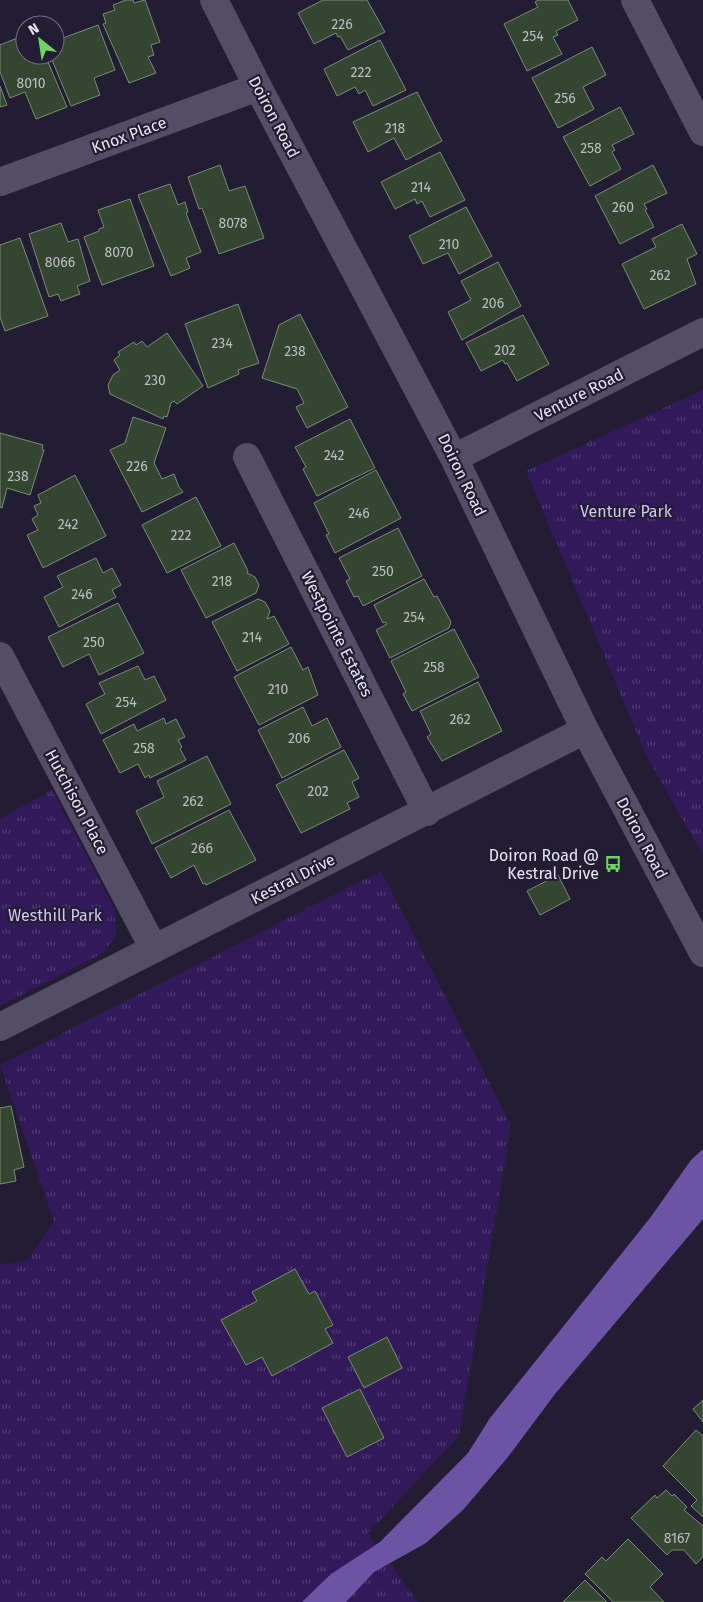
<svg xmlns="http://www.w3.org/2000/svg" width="703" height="1602" font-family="'Fira Sans',sans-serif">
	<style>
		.grass { fill: url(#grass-tufts) }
		.water { fill: #6c53a3 }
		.building { fill: #344531; stroke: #798d76 }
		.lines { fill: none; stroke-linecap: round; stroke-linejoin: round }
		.minor { stroke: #534d65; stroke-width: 28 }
		.labels { text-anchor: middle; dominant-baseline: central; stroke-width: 4.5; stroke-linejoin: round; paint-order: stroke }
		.number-label { font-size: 14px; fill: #bbbdc2 }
		.street-label { font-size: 16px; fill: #e8e5f3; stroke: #231d33 }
		.park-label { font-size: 16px; fill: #d1c7f3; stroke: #231d33 }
		.poi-label { font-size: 16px; fill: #e8e5f3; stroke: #231d33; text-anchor: end }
	</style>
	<defs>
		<pattern id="grass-tufts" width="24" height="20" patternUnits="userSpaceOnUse" patternTransform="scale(1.25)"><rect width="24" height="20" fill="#321a5a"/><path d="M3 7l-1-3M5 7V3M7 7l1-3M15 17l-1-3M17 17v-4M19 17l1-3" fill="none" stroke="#503b72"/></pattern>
	</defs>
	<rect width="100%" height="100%" fill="#231d33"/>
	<path class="grass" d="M703 390V855L648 759 526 471Z
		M52 790 115 910 116 936 103 953 0 1006V819Z
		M381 871 511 1125 459 1436 368 1533 418 1602H0V1265L28 1260 54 1221 0 1065Z"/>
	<path class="water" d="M703 1149V1219L555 1394 508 1457 463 1510 426 1543 374 1572 346 1602H302L331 1574 380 1542 468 1453 490 1418 650 1218 691 1160Z"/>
	<path class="building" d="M126 0H133L134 3 145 0 160 42 151 45 154 55 148 57 156 73 129 83 103 24 106 23 103 14 115 10 113 5Z
		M323 0H367L385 32 348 50 340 36 338 37 336 33 314 44 298 13Z
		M538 0H568L578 20 556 31 558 35 553 37 562 54 527 71 504 24 538 7 535 2Z
		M98 25 115 70 94 78 100 95 71 106 50 55H55V41Z
		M25 35V55H45L67 107 36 119 25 92 10 98 0 72V45Z
		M380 40 406 90 373 106 365 90 359 94 355 87 337 96 324 69Z
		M592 47 606 75 583 87 594 109 558 128 532 78Z
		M0 86 7 105 0 107Z
		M417 92 442 141 406 160 394 138 368 152 353 122Z
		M620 107 634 134 612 145 615 150 612 152 621 169 590 186 563 137Z
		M440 152 465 200 430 217 422 201 417 204 415 199 395 209 381 182Z
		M220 165 229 191 245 186 264 238 219 254 202 208 199 209 188 177Z
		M653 165 667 193 644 204 647 209 645 210 654 227 620 244 595 196Z
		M170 184 178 205 185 202 188 212 186 213 201 252 186 258 190 268 171 276 138 195Z
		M130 199 154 266 102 285 84 237 99 231V229L104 227 98 210Z
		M466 207 492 256 459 274 448 253 423 264 409 236Z
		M61 223 68 242 78 239 90 281 77 286 80 294 61 301 58 294 49 297 29 234Z
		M682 224 697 254 687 259 696 284 644 309 622 264 656 247 652 239Z
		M20 238 48 316 5 331 0 317V245Z
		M498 262 521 306 462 340 448 312 471 300 461 281Z
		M238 304 259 363 238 370 239 374 208 388 185 324Z
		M300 314 348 407 307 428 296 407 304 403 297 389 262 378 279 325Z
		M523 315 549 364 517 381 507 363 505 364 503 360 481 371 466 343Z
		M167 333 203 386 177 404 174 401 171 403 167 417 164 416 163 419 110 394 108 385 113 375 120 370 114 360 120 355 118 352 134 342 136 345 142 341 147 347Z
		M133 417 166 428 154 463 162 479 174 474 179 487 183 492 142 512 110 450 125 443Z
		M350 419 375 468 317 496 303 469 306 467 295 447Z
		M0 433 43 445 42 449 44 450 30 495 7 488 2 508 0 507Z
		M376 470 401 518 335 553 326 535 329 534 314 503Z
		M75 475 106 536 43 568 27 535 38 530 32 519 38 515 34 506 41 503 38 495Z
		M196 497 221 546 167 573 142 525Z
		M398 528 422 576 363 606 358 596 354 597 346 581 350 579 339 558Z
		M234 543 248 571 247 573 255 577 259 585 256 593 206 618 181 570Z
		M96 558 103 573 112 568 121 585 112 590 116 597 59 627 44 597 63 587 57 576Z
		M424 579 434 597 437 596 451 622 449 628 390 658 376 630 387 624 385 622 383 623 374 605Z
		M258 599 265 602 270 611 267 619 274 616 289 644 237 671 212 622Z
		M118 603 144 653 99 675 89 654 63 667 48 637Z
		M454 629 479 677 412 711 403 694 406 692 391 661Z
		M291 647 303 670 308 667 318 695 259 725 234 677Z
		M138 666 145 680 154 676 166 700 101 734 86 704 105 694 99 683Z
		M478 682 502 731 442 761 427 737 431 734 420 711Z
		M303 707 312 726 327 718 341 747 282 778 258 730Z
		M164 718 166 724 176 719 185 737 178 740 182 747 180 749 186 760 150 778 149 775 145 778 138 764 120 773 103 740 134 724 137 731Z
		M344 750 359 778 352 782 359 797 347 803 350 809 301 833 276 785Z
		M207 756 231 804 152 844 136 811 164 797 157 781Z
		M229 810 256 860 206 885 205 883 203 884 194 865 171 878 155 848Z
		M558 875 570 899 540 915 527 891Z
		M11 1106 24 1167 14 1170 16 1181 0 1184V1108Z
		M295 1269 309 1294 315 1291 333 1325 325 1329 333 1343 272 1376 262 1357 246 1365 221 1320 257 1301 252 1292Z
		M387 1337 402 1368 364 1388 348 1357Z
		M360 1389 384 1438 347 1457 322 1408Z
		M703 1400V1422L693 1409Z
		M696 1430 703 1436V1517L691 1506 697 1500 663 1466Z
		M666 1490 672 1496 674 1494 687 1507 684 1510 703 1526V1557L696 1564 684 1550H672L667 1555 631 1518 655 1495 657 1498Z
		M628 1539 663 1574 650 1587 664 1602H613L585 1574 602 1557 606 1561Z
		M585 1580 607 1602H563Z"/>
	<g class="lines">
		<path class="minor" d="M214 0 258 87 454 458 585 730 703 953
			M635 0 703 132
			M0 182 258 87
			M247 457 427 812
			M454 458 703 332
			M0 656 154 949
			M0 1027 585 730"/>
	</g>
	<defs>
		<g id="bus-bare" transform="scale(1.35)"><path d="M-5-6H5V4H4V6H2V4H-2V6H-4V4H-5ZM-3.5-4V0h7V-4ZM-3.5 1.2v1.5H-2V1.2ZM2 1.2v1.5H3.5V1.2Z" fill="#6fd360" stroke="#231d33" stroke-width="2.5" paint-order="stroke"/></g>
	</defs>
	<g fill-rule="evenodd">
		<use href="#bus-bare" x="613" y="864"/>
	</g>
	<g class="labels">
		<g class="number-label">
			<text x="342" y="24">226</text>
			<text x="533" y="36">254</text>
			<text x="361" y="72">222</text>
			<text x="31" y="83">8010</text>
			<text x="565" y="98">256</text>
			<text x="395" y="128">218</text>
			<text x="591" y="148">258</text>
			<text x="421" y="187">214</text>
			<text x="623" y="207">260</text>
			<text x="233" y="223">8078</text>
			<text x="449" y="244">210</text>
			<text x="119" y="252">8070</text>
			<text x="60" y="262">8066</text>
			<text x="660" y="275">262</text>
			<text x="493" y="303">206</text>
			<text x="222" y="343">234</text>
			<text x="505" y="350">202</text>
			<text x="295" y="351">238</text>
			<text x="155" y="380">230</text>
			<text x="334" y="455">242</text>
			<text x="137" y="466">226</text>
			<text x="18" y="476">238</text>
			<text x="359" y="513">246</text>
			<text x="68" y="524">242</text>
			<text x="181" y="535">222</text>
			<text x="383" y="571">250</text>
			<text x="222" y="581">218</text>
			<text x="82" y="594">246</text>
			<text x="414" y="617">254</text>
			<text x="252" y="637">214</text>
			<text x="94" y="642">250</text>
			<text x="434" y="667">258</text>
			<text x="278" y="689">210</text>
			<text x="126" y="702">254</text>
			<text x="460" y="719">262</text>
			<text x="299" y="738">206</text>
			<text x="144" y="748">258</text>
			<text x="318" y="791">202</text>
			<text x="193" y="801">262</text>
			<text x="202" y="848">266</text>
			<text x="677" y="1538">8167</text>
		</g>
		<g class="street-label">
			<text transform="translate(274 117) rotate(62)">Doiron Road</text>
			<text transform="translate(129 135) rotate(-20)">Knox Place</text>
			<text transform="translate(579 395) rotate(-27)">Venture Road</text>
			<text transform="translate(462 475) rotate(64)">Doiron Road</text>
			<text transform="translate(337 634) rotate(63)">Westpointe Estates</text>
			<text transform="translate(77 802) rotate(62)">Hutchison Place</text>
			<text transform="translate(642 838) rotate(62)">Doiron Road</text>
			<text transform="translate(293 879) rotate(-27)">Kestral Drive</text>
		</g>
		<g class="park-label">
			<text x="626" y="511">Venture Park</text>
			<text x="55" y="915">Westhill Park</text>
		</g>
		<g class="poi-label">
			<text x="599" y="855">Doiron Road @<tspan x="599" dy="18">Kestral Drive</tspan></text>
		</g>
	</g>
	<g transform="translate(40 40) rotate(330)"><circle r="24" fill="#231d33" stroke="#726d80"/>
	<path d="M0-4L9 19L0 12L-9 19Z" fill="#6fd360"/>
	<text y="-8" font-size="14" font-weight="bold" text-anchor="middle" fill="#e8e5f3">N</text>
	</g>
</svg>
